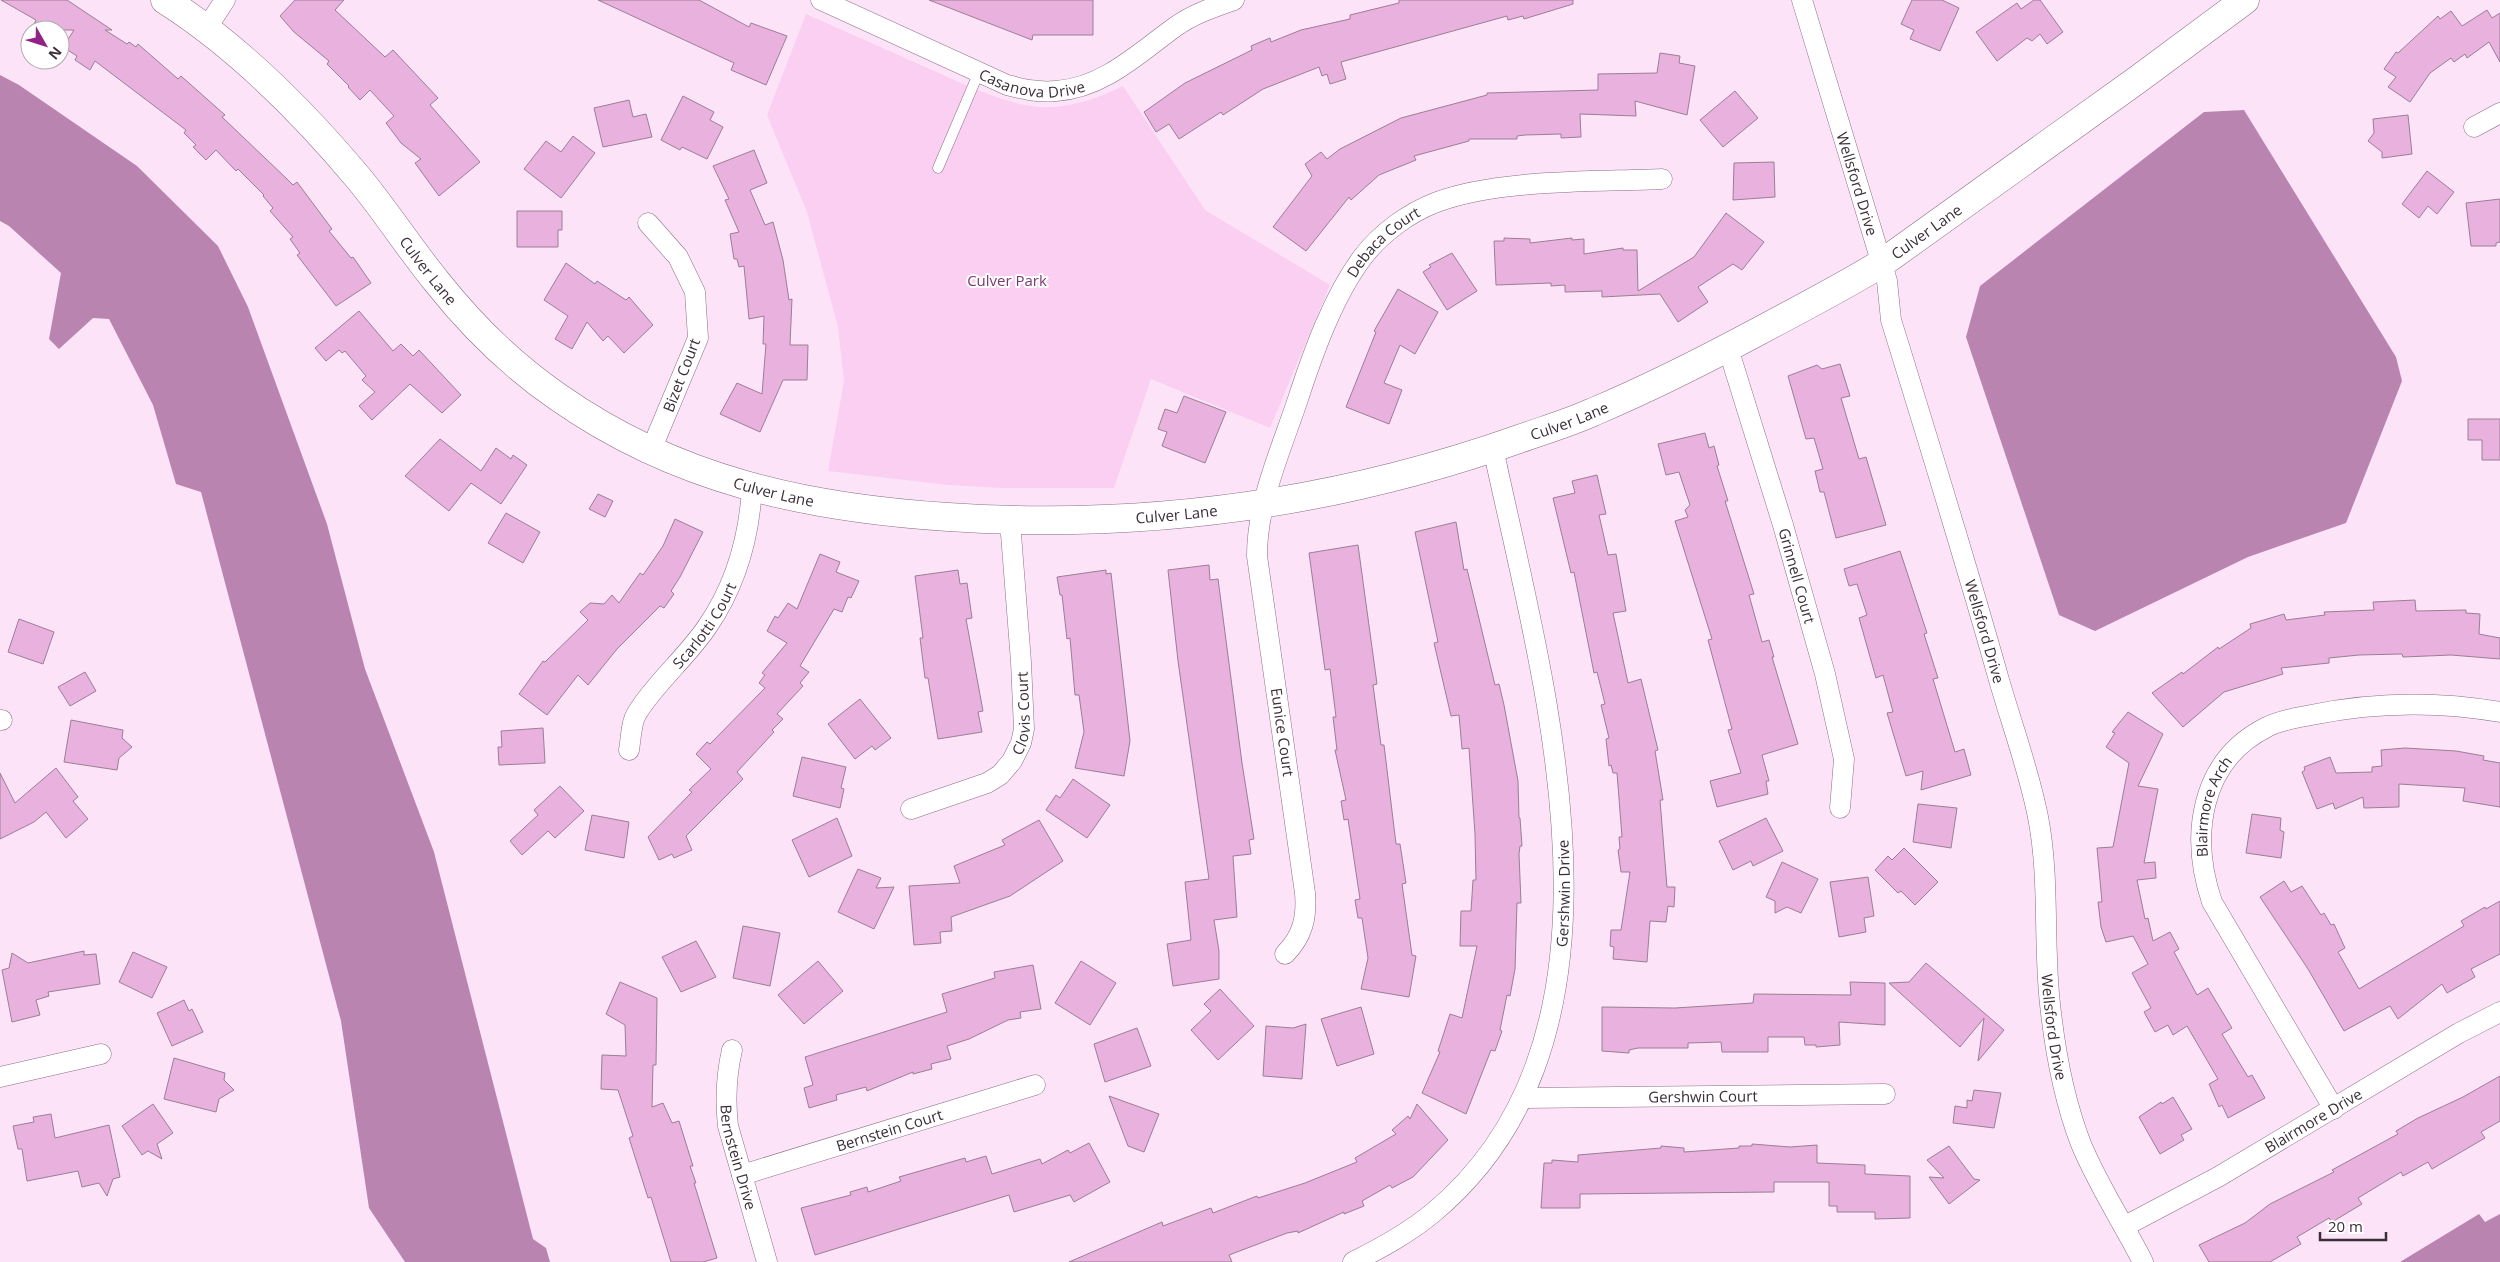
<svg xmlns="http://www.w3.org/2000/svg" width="2500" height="1262" font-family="'Open Sans',sans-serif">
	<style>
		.green { fill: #facff2 }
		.water { fill: #b984b0 }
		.building { fill: #e8b1de; stroke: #9b7e96 }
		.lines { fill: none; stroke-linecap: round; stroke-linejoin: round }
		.lane-casing { stroke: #8b6e86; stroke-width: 11 }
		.street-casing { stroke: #8b6e86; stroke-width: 21 }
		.secondary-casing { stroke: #8b6e86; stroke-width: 29 }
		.lane { stroke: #fff; stroke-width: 10 }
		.street { stroke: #fff; stroke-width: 20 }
		.secondary { stroke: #fff; stroke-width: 28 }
		.labels { text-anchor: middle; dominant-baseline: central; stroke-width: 4; stroke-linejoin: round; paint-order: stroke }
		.street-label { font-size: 15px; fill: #3a2e38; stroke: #fff }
		.park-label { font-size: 15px; fill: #793870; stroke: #fff }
	</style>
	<rect width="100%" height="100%" fill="#fde3f8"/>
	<path class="green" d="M806 14C851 34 896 54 941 74 970 87 999 101 1031 106 1062 111 1095 100 1123 86L1205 210 1330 285 1270 428 1151 379 1114 488H1002L948 485 828 471 844 381 838 327 807 212 767 115Z"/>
	<path class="water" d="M0 75 19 85 137 166 218 246 248 307 327 524 365 669 434 852 533 1239 546 1248 550 1262H405L369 1208 341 1021 201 492 176 484 153 405 109 319 93 318 59 349 49 339 61 273 9 226 0 221Z
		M2244 110 2396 357 2402 381 2346 523 2248 557 2095 631 2059 615 1966 337 1980 286 2204 112Z
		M2479 1214 2485 1222 2500 1214V1262H2400Z"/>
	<path class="building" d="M1 0H67L112 30H105L127 44 129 42 136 47 138 44 178 79 181 76 225 115 222 117 287 179 293 185 297 182 332 229 329 231 351 258 353 257 371 283 336 306 297 255 300 253 290 239 293 237 270 211 273 208 263 196 264 195 238 169 236 171 216 150 206 160 193 147 196 145 184 133 186 130 95 61 90 70 75 60 77 56 63 47 74 30H46L34 24 36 20Z
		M295 0H344L335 10 385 57 393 50 438 98 430 105 480 162 439 196 415 163 421 159 401 143 386 123 394 116 370 90 360 100 348 87 349 86 327 64 329 61 294 32 280 16Z
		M598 0H699L749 27 751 23 787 36 766 85 731 70 734 63Z
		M929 0H1093V35H1033L1032 40Z
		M1399 0H1573V4L1524 19 1523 16 1508 20 1507 16 1341 62 1346 79 1330 84 1327 74 1322 76 1319 67 1263 89 1223 115 1221 112 1179 139 1169 124 1156 132 1144 112 1185 83 1252 50 1251 46 1270 38 1271 42 1301 30 1350 19V15L1399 3Z
		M1912 0H1942L1959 8 1940 51 1910 39 1914 30 1901 24Z
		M2034 0H2040L2063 32 2047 44 2040 34 2032 41 2027 38 1997 61 1976 32 2017 3 2021 9Z
		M2487 10 2492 18 2500 13V62L2489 42 2467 58 2465 54 2454 62 2451 58 2430 73 2410 102 2388 87 2396 77 2384 69 2396 52 2398 53 2438 16 2440 19 2451 11 2462 26Z
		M1660 53 1680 56 1679 63 1695 66 1687 115 1635 101 1636 116 1580 114 1581 137 1561 138V134L1525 135 1517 136V139H1469V141L1414 156 1416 160 1379 175 1351 200 1349 197 1306 251 1273 227 1312 176 1305 164 1321 152 1327 159 1340 149 1401 118 1487 95V93L1598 90V74L1657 73Z
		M1735 91 1758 118 1723 147 1700 120Z
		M683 96 714 112 710 120 723 127 707 159 682 147 680 150 661 140Z
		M629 100 633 117 646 114 652 137 603 147 594 108Z
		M2408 115 2412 154 2382 158V152L2368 141 2374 133 2373 119Z
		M573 136 595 153 561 198 524 169 546 141 561 152Z
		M754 150 767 183 750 190 765 225 773 222 783 260 789 300 792 299 790 345H808L807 380H783L760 432 720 414 737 383 762 394 766 344H763L764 316 749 319 744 266 739 267 737 259H734L730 234 739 232 725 200 729 199 713 166Z
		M1774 162 1775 197 1733 200 1734 163Z
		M2427 171 2454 192 2437 214 2428 206 2419 218 2402 204Z
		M2500 199V242L2496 243V246H2471L2466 203Z
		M517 211H562V230H558V247H517Z
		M1726 213 1764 242 1742 270 1733 264 1698 287 1708 302 1678 322 1660 294 1602 297V291L1565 292V285L1551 286V283L1496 285 1494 241H1504V238L1530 239V243L1572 238V240L1584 239V254L1623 248V250H1637L1638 291 1694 257Z
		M1452 253 1477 291 1447 310 1423 272 1431 267 1429 265Z
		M566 263 595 284 597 281 626 300 629 297 653 325 624 353 608 336 603 341 587 322 572 349 555 339 568 316 544 300Z
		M1398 289 1438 312 1415 354 1400 345 1384 383 1402 390 1389 424 1346 407 1376 332 1374 331Z
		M359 311 393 351 401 344 413 356 419 350 461 395 442 413 410 384 372 420 359 406 375 392 362 380 366 376 345 351 342 353 339 350 326 361 315 348Z
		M1840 364 1850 396 1841 398 1859 459 1866 457 1886 525 1836 538 1824 492H1820L1815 471 1823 469 1814 438 1806 439 1788 376 1817 365 1822 369Z
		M1184 396 1226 412 1205 463 1162 446 1167 432 1158 429 1165 409 1177 413Z
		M2468 419H2500V460H2482V440H2468Z
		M1705 433 1709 448 1714 446 1719 465 1717 466 1728 501H1725L1754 594 1749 595 1762 642 1769 640 1774 657H1772L1798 744 1762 755 1769 781H1766L1768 794 1717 807 1710 781 1741 773 1728 730 1732 729 1708 640 1712 639 1675 521 1688 517 1685 510 1690 505 1679 472 1666 475 1658 444Z
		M440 439 481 471 496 448 511 459 513 455 527 465 501 504 471 483 449 511 405 476Z
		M1597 475 1606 514 1599 515 1608 555 1616 554 1626 611 1613 613 1628 683 1641 679 1658 750 1655 751 1663 800H1660L1667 887H1675L1674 907 1668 906 1666 922 1650 921 1647 962 1613 959 1614 947 1610 946 1611 930H1621L1630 872H1621L1618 850 1620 849 1619 837H1622L1617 773H1613L1611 765 1609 766 1606 739 1609 738 1601 705 1605 704 1597 672 1594 673 1574 572 1571 573 1553 498 1575 493 1572 481Z
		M598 494 613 501 605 517 589 509Z
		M506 513 540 532 523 563 488 543Z
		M675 519 703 532 680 577 671 591 674 594 664 608 660 606 617 649 588 685 578 675 547 715 519 694 543 661 545 662 588 620 580 612 590 603 604 604 612 595 619 603 640 573 643 575 663 546Z
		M1456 522 1464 570 1467 569 1495 685 1499 684 1504 705 1518 781 1519 818H1520L1522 846H1520L1519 854 1521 903H1517L1515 969 1510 996 1507 995 1500 1030 1502 1031 1495 1051 1491 1050 1466 1114 1422 1093 1440 1052 1438 1051 1450 1014 1462 1018 1477 946H1460L1461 911H1471L1473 880H1476L1475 834 1469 748 1462 749 1459 715 1451 716 1434 643 1438 642 1415 532Z
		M1358 545 1377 684 1373 685 1381 745H1384L1396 844H1400L1406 883 1402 884 1412 955 1416 956 1409 997 1361 989 1368 958 1362 918H1358L1355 900 1360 899 1348 819 1344 820 1341 801 1346 800 1335 750H1337L1333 717H1336L1330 669 1325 670 1309 553Z
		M1900 551 1927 633 1924 634 1938 678 1933 679 1955 752 1964 749 1971 775 1921 790 1923 771 1906 776 1887 713 1893 712 1883 675 1876 678 1859 618 1867 615 1857 584 1849 586 1844 569Z
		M820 554 840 562 836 572 859 581 851 598 848 597 842 612 834 609 800 666 809 672 800 683 803 686 777 714 783 719 772 730 774 732 737 772 743 779 686 836 692 850 674 858 672 854 659 860 648 837 692 792 689 790 711 769 696 754 707 742 710 744 765 688 759 683 765 675 762 673 787 643 767 631 775 616 778 618 788 603 797 609Z
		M1209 565 1210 580 1218 579 1242 763 1254 839 1249 840 1251 854 1233 856 1237 917 1214 920 1219 951V979L1173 986 1167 944 1191 940 1185 882 1209 879 1178 661 1168 570Z
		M958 570 960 584 967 583 972 618 966 619 983 711 978 712 982 732 938 739 928 678H925L920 638H923L915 576Z
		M1106 570V574L1111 573 1130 741 1124 776 1075 768 1084 732 1079 695H1075L1070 638 1067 639 1062 595H1060L1057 577Z
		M2415 600 2416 611 2466 610V613L2480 614 2479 634 2500 638V659L2451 655 2403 657 2402 654 2359 655 2329 658V663L2281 668 2283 674 2224 692 2183 727 2152 693 2182 672 2183 674 2218 647 2219 649 2251 628 2250 624 2284 614 2286 620 2325 615 2324 612 2374 610 2373 602Z
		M19 619 54 632 43 664 8 652Z
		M85 672 96 691 70 706 58 687Z
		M860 699 891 738 875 750 872 746 855 759 828 724Z
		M2128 712 2163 734 2138 786 2158 789 2144 863 2155 862 2156 878 2137 880 2145 919 2148 918 2153 941 2170 932 2179 949 2174 952 2197 995 2208 988 2232 1028 2222 1034 2248 1077 2252 1075 2265 1098 2228 1118 2222 1105 2219 1107 2209 1084 2218 1079 2187 1026 2173 1035 2168 1025 2155 1032 2144 1012 2151 1008 2132 973 2148 964 2133 936 2106 942 2101 927 2098 902H2102L2097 848 2113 847 2129 763 2106 747 2115 733 2112 732Z
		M71 720 123 730 122 738 132 747 119 758 117 770 64 762Z
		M543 728 545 763 499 765 498 747H502L501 731Z
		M2405 748 2456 751 2484 756 2483 760 2500 763V807L2463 801 2465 788 2399 784V807L2364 808 2363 797 2335 809 2333 803 2317 809 2302 772 2305 770 2304 767 2330 757 2336 773 2372 772V767L2382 766 2381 750Z
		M802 757 846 767 841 788 844 789 840 808 793 796Z
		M56 768 78 797 73 801 88 819 66 838 46 812 34 822 0 839V773L15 803Z
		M1073 779 1110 805 1087 838 1046 810 1056 795 1060 798Z
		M560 786 584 811 555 838 548 831 522 855 510 841 538 815 534 810Z
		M1918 804 1957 808 1951 848 1913 842Z
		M2252 814 2281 818 2280 830 2284 832 2281 858 2246 853Z
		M592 815 629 822 624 858 585 850Z
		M837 818 852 856 809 877 792 840Z
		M1766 818 1783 851 1753 866 1751 861 1733 870 1719 841Z
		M1039 820 1063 861 1010 896 951 917 952 931 940 932 941 943 914 945 909 886 960 883 954 866 1005 845 1002 840Z
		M1904 848 1938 882 1915 905 1901 891 1898 893 1875 870 1888 856 1892 860Z
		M1782 862 1818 879 1801 913 1787 907 1775 913V901L1766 897Z
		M858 869 881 878 876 888 894 887 874 929 838 912Z
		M1868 877 1874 916 1864 918 1866 932 1839 937 1830 882Z
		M2284 881 2291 892 2302 886 2321 915 2324 913 2331 925 2334 924 2345 948 2338 952 2359 989 2464 926 2461 921 2485 907 2486 909 2500 901V954L2471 969 2475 977 2447 993 2442 984 2398 1019 2390 1006 2344 1031 2308 969 2260 897Z
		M743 926 780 933 770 986 733 978Z
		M696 941 716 977 681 992 662 957Z
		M84 951V955L96 954 100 984 48 992 49 996 36 1000 40 1015 12 1022 2 970 9 968 12 953 28 963Z
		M133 952 167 967 152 998 119 982Z
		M818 961 843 991 804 1024 778 995Z
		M1081 961 1116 983 1090 1025 1055 1003Z
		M1926 963 2004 1030 1978 1061 1984 1018 1960 1047 1889 983 1909 982Z
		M1033 965 1041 1009 1020 1012 1021 1018 1008 1020 969 1039 947 1046 951 1059 931 1064 932 1069 913 1074V1072L867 1091 866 1087 836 1095 837 1100 809 1108 804 1088 813 1085 805 1057 947 1012 942 994 995 978 994 972Z
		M620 982 657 998 656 1065H653L652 1107 663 1103 672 1123 679 1121 693 1166H690L696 1183H694L717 1258 703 1262H671L651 1197 648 1198 629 1138 633 1136 618 1090 601 1089 602 1055 626 1056 625 1025 606 1014Z
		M1850 982 1885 983V1025L1839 1022 1840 1045 1816 1047V1045H1805L1804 1037H1768V1052H1722L1721 1042 1688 1043V1048H1638L1629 1050V1053L1602 1051V1007L1675 1008 1753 1003 1754 994 1851 995Z
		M1220 989 1254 1026 1218 1060 1191 1030 1211 1011 1204 1004Z
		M184 1000 189 1011 192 1009 203 1032 172 1046 157 1013Z
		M1361 1007 1374 1054 1337 1066 1321 1019Z
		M1306 1024 1302 1079 1263 1076 1266 1026 1293 1028Z
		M1137 1028 1151 1066 1105 1082 1094 1044Z
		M174 1058 225 1073 224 1080 234 1090 219 1099 216 1112 164 1099Z
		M2500 1076V1121L2481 1132 2485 1138 2432 1169 2428 1162 2403 1176 2401 1172 2358 1198 2362 1204 2332 1222 2329 1218 2297 1237 2301 1244 2270 1262H2209L2199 1245 2245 1223 2270 1204 2334 1172 2332 1170 2398 1134 2396 1131 2418 1118 2463 1097Z
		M1974 1090 2001 1093 1994 1128 1953 1123 1955 1106 1967 1108V1100L1972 1101Z
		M1109 1096 1159 1114 1144 1152 1128 1146Z
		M2173 1097 2192 1129 2181 1135 2184 1140 2160 1154 2139 1117 2161 1102 2162 1104Z
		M153 1104 173 1133 157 1144 162 1159 148 1151 142 1155 122 1126Z
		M1417 1104 1448 1140 1413 1177 1392 1188 1390 1185 1362 1201 1364 1206 1344 1214V1212L1298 1233V1231L1287 1233 1229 1255 1232 1262H1069L1162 1222 1163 1226 1211 1208 1213 1213 1257 1196 1258 1198 1305 1183 1357 1162 1355 1158 1396 1134 1392 1130 1408 1116 1410 1119Z
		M51 1114 55 1138 109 1125 120 1177 113 1179 107 1196 99 1183 82 1187 78 1171 27 1181 22 1149H18L13 1126 34 1122 33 1117Z
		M1089 1143 1110 1182 1074 1202 1070 1195 1014 1212 1009 1195 815 1255 801 1208 851 1195 850 1192 867 1187 868 1192 901 1181 899 1177 965 1158 966 1162 986 1156 992 1174 1040 1159 1042 1164 1068 1150 1070 1153Z
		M1752 1144 1790 1147 1817 1145V1163L1865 1165V1174L1910 1176V1218L1875 1219V1212H1837V1206H1829V1182H1774V1192L1580 1194V1208H1541L1544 1163H1552V1160L1578 1162V1155L1661 1148V1146L1684 1148V1152L1739 1148V1146H1752Z
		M1949 1146 1974 1179 1980 1180 1949 1204 1929 1177 1944 1178 1927 1160Z"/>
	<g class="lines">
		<g class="lane-casing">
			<path id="lane" d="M938 168 979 72"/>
		</g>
		<g class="street-casing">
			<g id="street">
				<path id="s1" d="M821 0 1007 85C1023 89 1039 93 1056 91 1103 88 1139 53 1175 27 1193 14 1214 7 1234 0"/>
				<path id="s2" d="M1802 0 1887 281 1891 320C1928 440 1965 559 1999 680 2012 725 2029 771 2038 817 2050 879 2043 942 2050 1004 2055 1051 2064 1100 2081 1144 2098 1185 2123 1223 2143 1262"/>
				<path d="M206 29 225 0"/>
				<path d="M2474 127 2500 113"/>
				<path d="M648 223 678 257 695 292 698 338 651 450"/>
				<path id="s3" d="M1728 348 1783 525 1825 674 1844 759 1840 808"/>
				<path d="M0 720H2"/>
				<path id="s4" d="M629 750C631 739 631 722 637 713 656 682 686 658 707 627 736 585 749 539 752 488"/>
				<path id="s5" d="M911 809 987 783 1000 775 1012 761 1021 743 1024 729 1021 662 1010 521"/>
				<path id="s6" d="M1285 954C1303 936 1307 917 1305 893L1257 556C1257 502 1281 450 1298 399 1313 353 1333 297 1362 258 1380 234 1408 213 1437 202 1499 179 1595 182 1662 179"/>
				<path id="s7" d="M732 1050C726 1076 725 1099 728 1126L767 1262"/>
				<path d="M0 1077 101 1054"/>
				<path id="s8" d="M1522 1098 1885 1094"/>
				<path id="s9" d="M2334 1109 2212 902C2190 837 2199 761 2267 727 2280 720 2296 718 2311 715 2374 702 2437 701 2500 712"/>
				<path id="s10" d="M742 1175 1035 1085"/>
				<path id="s11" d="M2125 1226 2218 1177 2459 1033 2500 1012"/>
				<path id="s12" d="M1353 1262C1381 1248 1409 1233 1434 1212 1650 1031 1542 680 1493 448"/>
			</g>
		</g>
		<g class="secondary-casing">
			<g id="secondary">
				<path id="s13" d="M165 0C239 47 304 113 360 180 387 213 410 249 437 282 471 325 513 366 558 397 676 480 807 508 948 517 1143 530 1335 504 1519 439 1544 430 1569 423 1593 412 1650 388 1707 359 1761 330 1802 308 1843 287 1882 263L2137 80 2245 0"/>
			</g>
		</g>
		<use href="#lane" class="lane"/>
		<use href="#street" class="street"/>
		<use href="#secondary" class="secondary"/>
	</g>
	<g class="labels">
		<g class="street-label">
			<text stroke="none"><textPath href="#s1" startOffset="229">Casanova Drive</textPath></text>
			<text stroke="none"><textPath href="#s2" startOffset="192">Wellsford Drive</textPath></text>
			<text stroke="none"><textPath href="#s13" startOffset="2014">Culver Lane</textPath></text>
			<text stroke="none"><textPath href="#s6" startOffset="752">Debaca Court</textPath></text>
			<text stroke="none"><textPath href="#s13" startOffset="380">Culver Lane</textPath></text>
			<text transform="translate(681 375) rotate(-69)">Bizet Court</text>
			<text stroke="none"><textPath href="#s13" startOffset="1609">Culver Lane</textPath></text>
			<text stroke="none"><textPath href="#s13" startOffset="799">Culver Lane</textPath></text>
			<text stroke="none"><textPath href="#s13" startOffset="1204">Culver Lane</textPath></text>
			<text stroke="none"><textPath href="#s3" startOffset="238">Grinnell Court</textPath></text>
			<text stroke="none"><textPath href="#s4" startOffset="149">Scarlotti Court</textPath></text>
			<text stroke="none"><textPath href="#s2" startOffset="658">Wellsford Drive</textPath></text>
			<text stroke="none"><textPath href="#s5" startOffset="164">Clovis Court</textPath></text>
			<text transform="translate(1283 732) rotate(82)">Eunice Court</text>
			<text stroke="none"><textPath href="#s9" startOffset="339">Blairmore Arch</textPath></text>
			<text stroke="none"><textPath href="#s12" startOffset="451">Gershwin Drive</textPath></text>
			<text stroke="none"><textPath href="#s2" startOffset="1062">Wellsford Drive</textPath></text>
			<text stroke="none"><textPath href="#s8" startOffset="181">Gershwin Court</textPath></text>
			<text stroke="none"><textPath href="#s11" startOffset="216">Blairmore Drive</textPath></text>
			<text stroke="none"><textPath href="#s10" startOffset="154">Bernstein Court</textPath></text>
			<text stroke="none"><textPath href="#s7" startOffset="109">Bernstein Drive</textPath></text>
		</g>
		<g class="park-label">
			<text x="1007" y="280">Culver Park</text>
		</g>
	</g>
	<g transform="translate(45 45) rotate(129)"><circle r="24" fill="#ffffff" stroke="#b0abaf"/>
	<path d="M0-4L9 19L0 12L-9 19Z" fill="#902385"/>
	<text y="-8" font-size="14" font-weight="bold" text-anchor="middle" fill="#3a2e38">N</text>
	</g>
	<path d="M2320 1232v8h66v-8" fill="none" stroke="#3a2e38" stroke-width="2.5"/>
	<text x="2328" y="1232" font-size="15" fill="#3a2e38" stroke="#ffffff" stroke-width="4" paint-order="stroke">20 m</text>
</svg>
